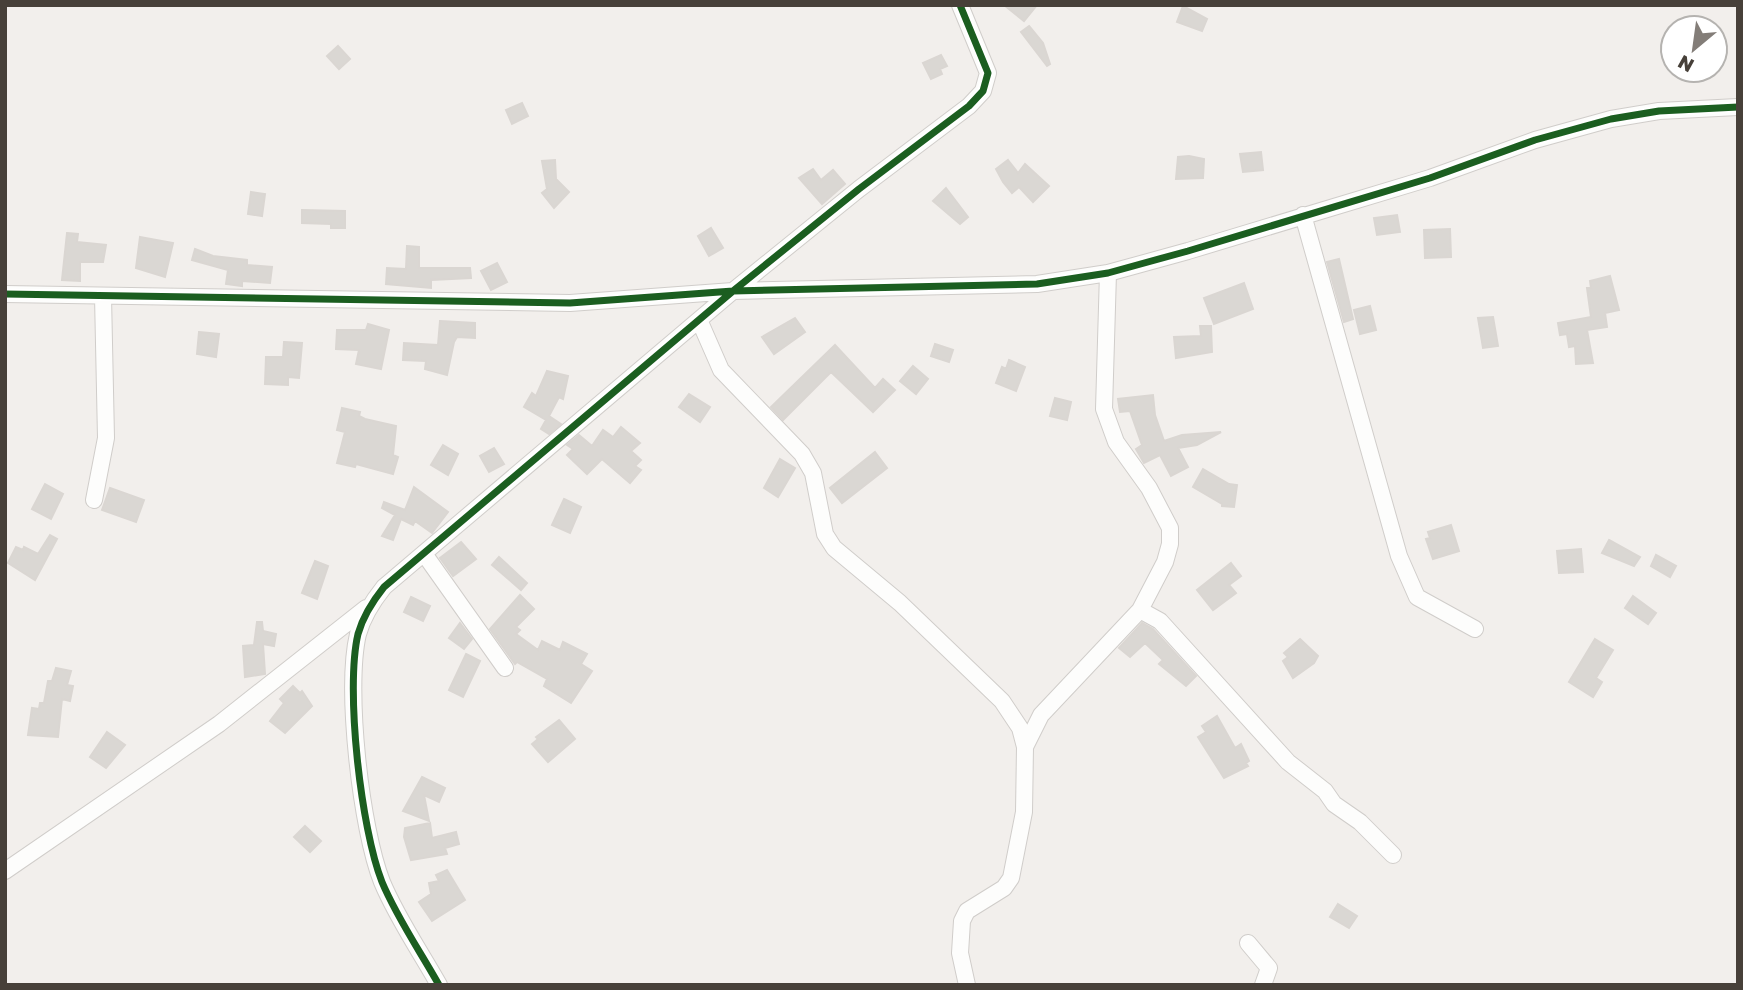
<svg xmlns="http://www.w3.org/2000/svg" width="1743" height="990" font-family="'Golos Text',sans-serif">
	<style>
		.building { fill: #dad7d3; stroke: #dad6d2; stroke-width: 2 }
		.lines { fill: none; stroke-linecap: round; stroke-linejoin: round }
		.minor-casing { stroke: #d0cdca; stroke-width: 18 }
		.minor { stroke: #fdfdfc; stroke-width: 16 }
		.cycleway-casing { stroke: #fff; stroke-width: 11 }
		.cycleway { stroke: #1b5e20; stroke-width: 7 }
	</style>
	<rect width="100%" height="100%" fill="#f2efec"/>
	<path class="building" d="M1004 5H1037L1024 21Z
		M1183 6 1207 19 1202 31 1177 22Z
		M1029 26 1043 43 1050 64 1047 66 1021 32Z
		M338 46 350 59 339 69 327 56Z
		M941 55 947 66 940 69 942 74 931 79 923 63Z
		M522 103 528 116 512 124 506 110Z
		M1261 152 1263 170 1243 172 1240 154Z
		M1189 156 1204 159 1203 178 1176 179 1178 157Z
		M555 160 556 179 569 192 554 208 542 193 547 189 542 161Z
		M1008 160 1018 173 1025 164 1049 186 1033 202 1019 187 1012 193 1003 182 996 169Z
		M813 169 821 180 833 170 845 184 822 204 799 178Z
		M946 188 968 217 960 224 933 201Z
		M251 192 265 194 262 216 248 214Z
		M302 210 345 211V228H331V224L302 223Z
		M1397 215 1400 232 1377 235 1374 218Z
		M711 228 723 248 709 256 698 236Z
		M1450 229 1451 257 1425 258 1424 230Z
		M67 233 78 234 77 242 106 245 103 262H80V281L62 280Z
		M140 237 173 243 165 277 136 268Z
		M407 246 419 247V268H470L471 278 431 280V288L386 284 387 268 406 269Z
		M195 249 213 256 247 260V265L272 267 270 283 242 281V286L226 284 228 270 192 260Z
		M1339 259 1353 319 1344 322 1327 262Z
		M497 263 507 282 491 290 481 271Z
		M1610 276 1619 310 1605 313 1607 327 1587 330 1593 363 1576 364 1575 346 1569 347 1567 334 1560 335 1558 323 1591 317 1587 288H1591L1590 281Z
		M1244 283 1253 309 1214 324 1204 298Z
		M1370 306 1376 330 1360 334 1354 310Z
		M1493 317 1498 346 1483 348 1478 318Z
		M795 318 805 332 774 354 762 337Z
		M440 321 475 323V338L457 337 454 342 447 375 425 369 426 361 403 360 404 343 438 345Z
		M368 324 389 330 381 369 356 364 359 350 336 349 337 330H366Z
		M1200 326H1211L1212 352 1176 358 1174 337 1201 336Z
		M199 332 219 334 216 357 197 354Z
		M284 342 302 343 299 378 288 377V385L265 384 266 357H283Z
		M935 344 953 350 949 362 931 356Z
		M835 345 875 388 883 379 895 390 873 412 831 372 783 420 771 407Z
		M1009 360 1025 367 1016 391 996 383 1002 367 1006 369Z
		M913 366 928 379 916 394 900 381Z
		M547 371 568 376 563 399 559 397 549 416 561 424 549 434 541 429 546 420 524 407 532 393 536 396Z
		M689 394 710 407 700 422 679 407Z
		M1153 395 1155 415 1164 441 1182 435 1221 432 1197 445 1178 448 1188 467 1171 476 1160 455 1144 463 1136 449 1142 445 1130 411 1120 412 1118 399Z
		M1055 398 1071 402 1067 420 1050 416Z
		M342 408 360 412 359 416 365 419 396 426 393 455 398 457 393 474 356 464 355 467 337 463 345 432 337 430Z
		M621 427 640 443 631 451 641 460 635 466 641 470 630 483 602 459 587 474 567 455 573 449 567 445 579 435 592 446 603 430 613 437Z
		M443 445 458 454 448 475 431 465Z
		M494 448 504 464 489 472 480 456Z
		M875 452 887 468 842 503 830 488Z
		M780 459 795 468 778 497 764 488Z
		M1203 469 1229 484 1237 485 1234 507 1222 506V504L1193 487Z
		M45 484 63 494 51 519 32 509Z
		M414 487 448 512 432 533 415 521 413 525 401 519 393 540 382 536 395 515 382 508 384 502 405 510Z
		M110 488 144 500 136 522 102 510Z
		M564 499 581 507 570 533 552 525Z
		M1451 525 1459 551 1433 559 1426 539 1430 538 1428 532Z
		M50 535 57 539 35 580 8 563 16 547 23 550 24 547 38 554Z
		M1609 540 1640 557 1634 566 1602 553Z
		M461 542 476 559 453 576 440 558Z
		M1581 549 1583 572 1559 573 1557 551Z
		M1656 555 1676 566 1670 577 1651 566Z
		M499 557 527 583 521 590 492 565Z
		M315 561 328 566 317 599 302 593Z
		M1231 563 1241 576 1229 585 1236 593 1213 610 1197 590Z
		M520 595 534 609 516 627 520 630 516 634 538 650 542 641 560 650 563 642 587 654 581 664 592 671 571 703 544 686 547 679 517 662 515 664 490 629Z
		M1633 596 1656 613 1648 624 1625 608Z
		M411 597 430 606 423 621 404 612Z
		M257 622H262L263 631 276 634 274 646 263 644 265 674 245 677 243 646 254 645Z
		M460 623 472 639 464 649 449 638Z
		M1142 623 1153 629 1196 676 1186 686 1159 664 1163 660 1145 643 1130 657 1119 648Z
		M1300 639 1318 656 1314 663 1293 678 1283 661 1288 657 1284 653Z
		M1595 639 1613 650 1596 678 1602 682 1593 697 1569 682Z
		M466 654 480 661 463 697 449 690Z
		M56 668 71 671 67 685 73 686 70 701 62 699 58 737 28 735 32 708 39 709 40 703H44L48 681H52Z
		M293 686 300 693 302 691 312 706 285 733 270 721 284 703 280 699Z
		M1217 716 1235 748 1241 744 1249 761 1246 763 1248 766 1224 778 1198 737 1206 732 1202 726Z
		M559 720 575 739 548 762 532 744 538 739 536 737Z
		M107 732 125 745 106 768 90 757Z
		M422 777 445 788 439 802 424 795 429 821 403 811Z
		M430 823 432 838 456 832 459 844 445 848 447 854 411 860 404 837 405 828Z
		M305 826 321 841 310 852 294 837Z
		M447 870 465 900 432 921 419 902 431 894 429 883 439 881 436 875Z
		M1338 904 1357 916 1349 928 1330 917Z"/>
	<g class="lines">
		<g class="minor-casing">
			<path id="minor" d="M1303 215 1399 556 1417 597 1475 629
				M5 294 570 303 733 291 1037 284 1108 273 1188 251 1430 178 1535 140 1611 119 1659 111 1738 107
				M700 322 721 370 802 454 813 473 825 534 834 548 900 603 1002 701 1020 728 1025 747
				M94 500 106 438 103 296
				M425 555 505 668
				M1140 610 1160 621 1288 762 1325 791 1334 804 1360 822 1393 855
				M5 871 219 724 366 608
				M1248 943 1269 968 1263 985
				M439 985C420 951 397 918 382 882 361 829 345 689 358 634 363 616 372 602 384 587L733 291 859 189 969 106 983 91 988 73 960 5
				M967 985 960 953 962 921 967 911 1004 888 1011 878 1024 812 1025 747 1041 715 1140 610 1165 562 1170 544V528L1149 488 1116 442 1104 409 1108 273"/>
		</g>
		<use href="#minor" class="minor"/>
		<g class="cycleway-casing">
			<path id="cycleway" d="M5 294 570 303 733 291 1037 284 1108 273 1188 251 1430 178 1535 140 1611 119 1659 111 1738 107
				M439 985C420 951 397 918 382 882 361 829 345 689 358 634 363 616 372 602 384 587L733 291 859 189 969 106 983 91 988 73 960 5"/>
		</g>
		<use href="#cycleway" class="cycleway"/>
	</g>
	<rect width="1743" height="990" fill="none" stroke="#474039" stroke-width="14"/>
	<g transform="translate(1694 49) rotate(209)"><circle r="33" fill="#ffffff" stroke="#b5b3b0" stroke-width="2"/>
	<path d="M0-5L12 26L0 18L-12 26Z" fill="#837d78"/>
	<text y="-10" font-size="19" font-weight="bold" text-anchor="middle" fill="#474039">N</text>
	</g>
</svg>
